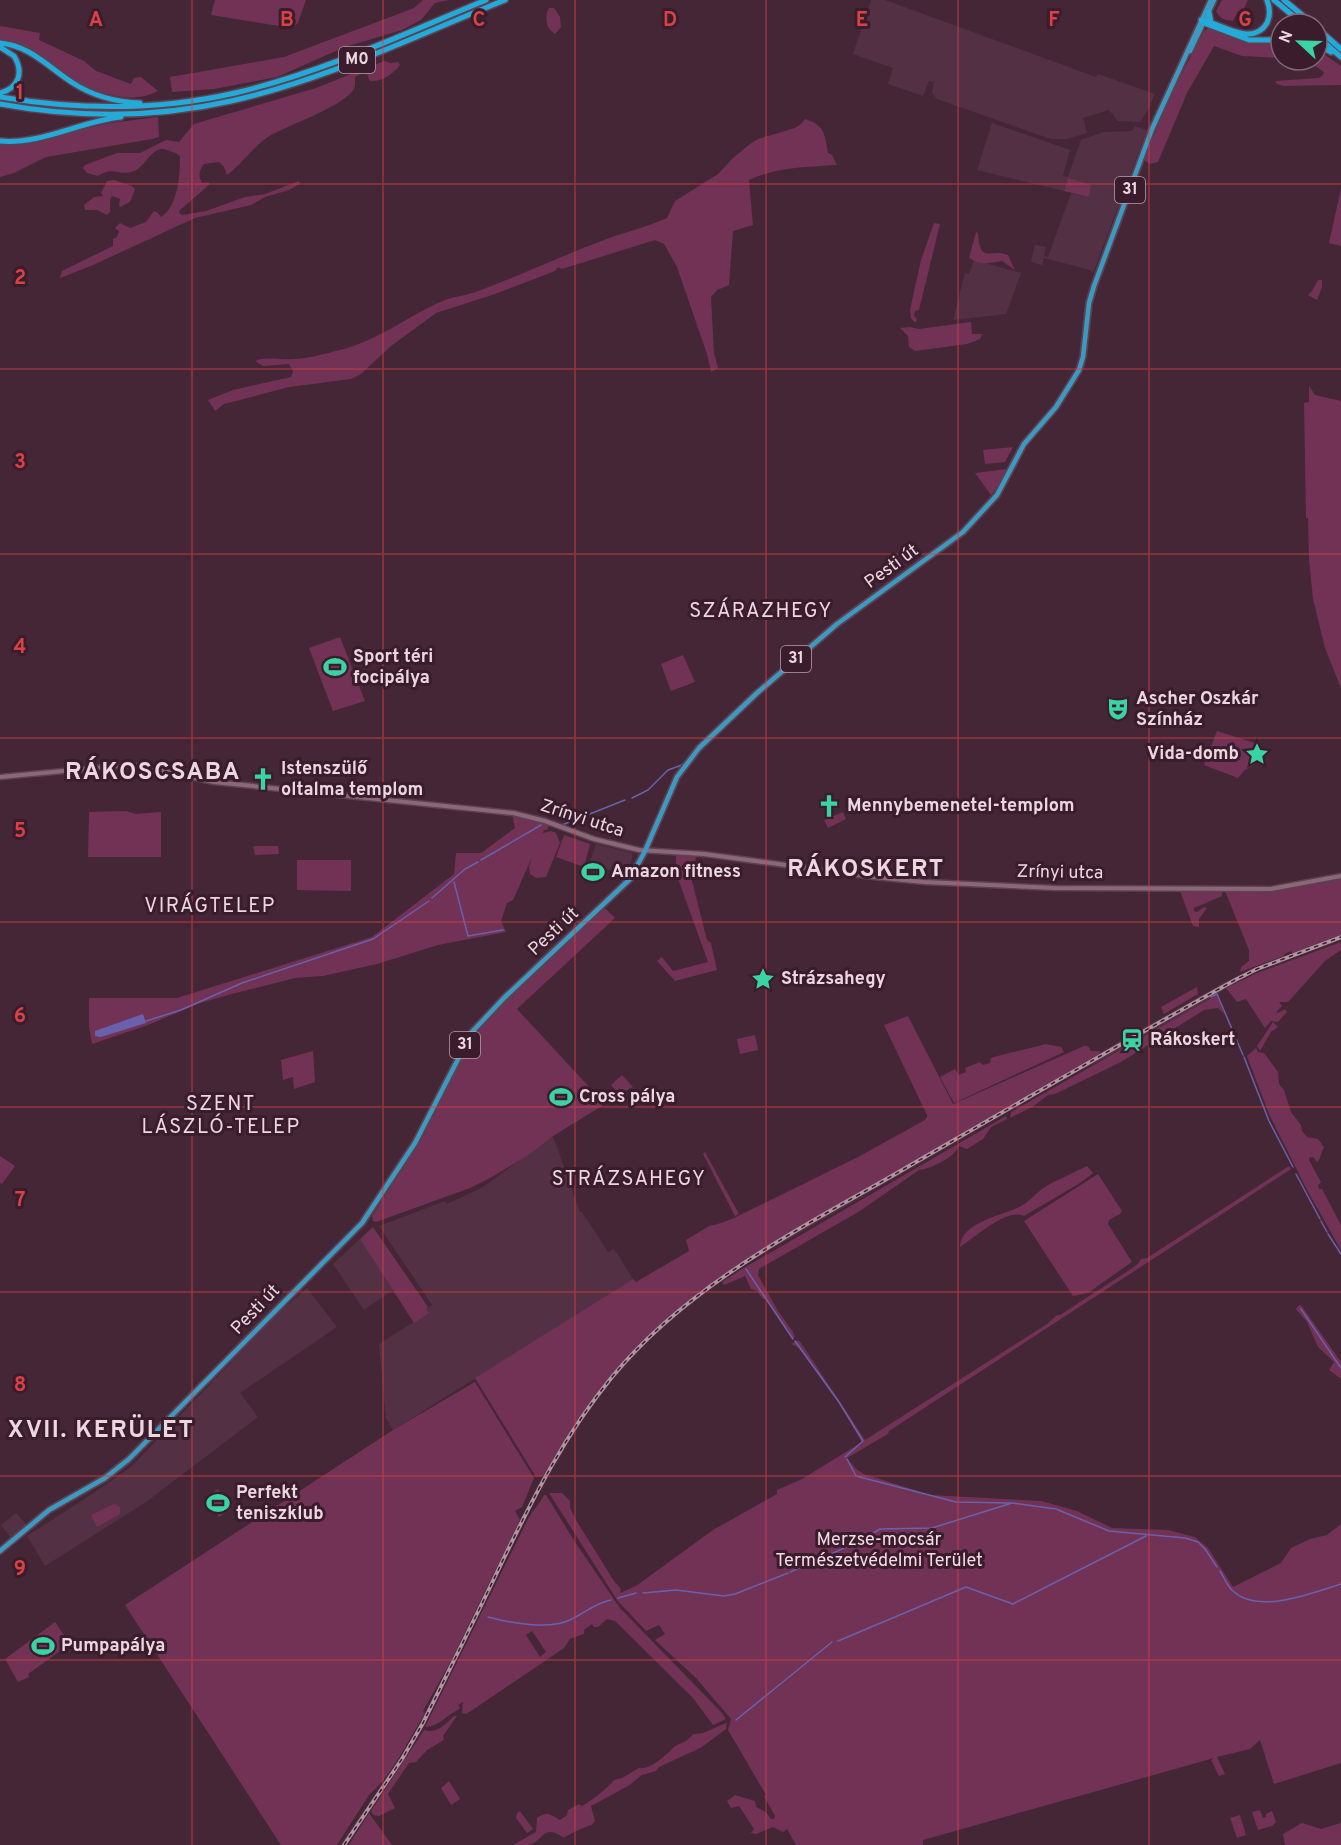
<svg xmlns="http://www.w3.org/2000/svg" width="1341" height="1845" font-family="Overpass,sans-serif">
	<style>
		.built { fill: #543044 }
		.green { fill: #713256; fill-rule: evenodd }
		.water { fill: #6a61ac }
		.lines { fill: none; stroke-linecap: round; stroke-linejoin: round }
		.stream { stroke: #6a61ac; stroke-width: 1.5 }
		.secondary-casing { stroke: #5c4251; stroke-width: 7 }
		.primary-casing { stroke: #5c4251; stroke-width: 8 }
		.trunk-casing { stroke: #5c4251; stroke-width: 8 }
		.secondary { stroke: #8c677a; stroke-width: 4 }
		.primary { stroke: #3d99c0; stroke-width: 4.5 }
		.trunk { stroke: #23aad8; stroke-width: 5 }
		.rail-casing { stroke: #ae95a1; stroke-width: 4 }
		.rail { stroke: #3a1c2c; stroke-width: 1.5; stroke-dasharray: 4.5; stroke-linecap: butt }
		.grid { fill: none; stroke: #d94244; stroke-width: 1.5; stroke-opacity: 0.55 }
		.labels { text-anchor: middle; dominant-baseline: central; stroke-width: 6; stroke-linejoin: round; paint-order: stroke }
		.shield { fill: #3a1c2c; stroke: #b79fab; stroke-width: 1.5 }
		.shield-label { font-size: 16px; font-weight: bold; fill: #ecd7e1 }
		.street-label { font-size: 18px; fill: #ecd7e1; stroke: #3a1c2c }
		.poi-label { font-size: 18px; font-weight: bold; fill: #ecd7e1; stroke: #3a1c2c; text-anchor: start }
		.park-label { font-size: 18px; fill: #f3dce7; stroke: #3a1c2c }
		.neighbourhood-label { font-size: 20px; letter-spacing: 1.5px; fill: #ecd7e1; stroke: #3a1c2c }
		.district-label { font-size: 24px; font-weight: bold; letter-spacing: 1.5px; fill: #ecd7e1; stroke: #3a1c2c }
		.grid-label { font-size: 20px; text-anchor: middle; font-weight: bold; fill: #d94244; stroke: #3a1c2c; stroke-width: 6; stroke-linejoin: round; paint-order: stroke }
	</style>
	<rect width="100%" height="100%" fill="#452636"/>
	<path class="built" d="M871 0H885L1096 77 1098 74 1155 94 1149 108 1140 122 1118 121 1109 110 1083 118 1087 133 1067 139H1051L937 99 932 93 934 82 929 81 923 96 888 84 893 68 853 54Z
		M992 123 1070 150 1063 176 1068 177 1081 140 1103 132 1132 131 1135 126 1147 130 1093 273 1090 270 1044 258 1042 265 1031 262 1035 245 1046 247 1044 256 1048 257 1071 193 1089 197 1068 178 1064 191 977 170Z
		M974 260 1021 273 1006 314 953 320 965 273 969 274Z
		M596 844 632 853V859L627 877 590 862Z
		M1341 935V940L1257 971 1226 988 1217 995 1107 1057 1073 1074 737 1269 685 1309 651 1338 614 1378 579 1424 564 1448 546 1477 425 1724 404 1760 347 1845H340L400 1758 422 1722 538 1485 561 1446 576 1422 611 1376 649 1335 682 1306 736 1266 1071 1071 1106 1049 1225 982Z
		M553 1136 580 1212H582L608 1252 614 1249 633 1279 393 1430 386 1418 379 1344 428 1313 426 1309 432 1305 379 1226 445 1201 447 1204 483 1187Z
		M360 1239 393 1290 364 1310 333 1264Z
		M307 1288 337 1327 240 1393 258 1417 146 1502 45 1566 27 1536 89 1496 132 1466 277 1314Z
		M16 1513 27 1525 11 1538 1 1525Z"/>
	<path class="green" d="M215 0H306L298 23 292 28 211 15Z
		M423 0H449L435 3 421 20 402 30 345 47 277 77 214 89 172 92 170 77 284 57 414 8Z
		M1222 0H1248L1242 12 1238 11 1233 21C1225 20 1220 19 1216 11Z
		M549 8H554L560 17 561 27 555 34C546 29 544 17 549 8Z
		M0 26 40 33 39 40 84 61 96 71 131 84 134 78 141 77 158 91C132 105 98 94 73 80 45 64 36 44 0 40Z
		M1209 28 1244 42 1281 44V58L1242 56 1214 46 1187 93 1158 162 1150 164 1144 160 1169 98 1204 31Z
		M1317 49 1341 66V85L1284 86 1277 84 1275 81 1319 78 1323 75 1324 72 1307 60H1317Z
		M384 61 391 63 398 62 400 65C393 74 382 82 370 81L367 74 362 73 355 77C355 80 355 83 355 86 350 105 285 126 268 137 252 148 243 163 227 175L224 167 219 162 204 164C199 170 198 176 202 183L208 182 210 184 180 210 179 213 182 215 206 211 245 197 265 194 299 181 300 184 289 190 265 197 251 205 195 218 93 265 60 278 62 271 66 269 113 246V239L117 237 119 231 115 228 120 223 130 228 146 222 154 211 158 213 161 217C178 206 180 176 180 156 177 153 168 150 163 149 151 148 145 167 134 171 119 177 114 165 98 176L87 173 83 168 85 165 117 153H140L166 140 179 142 194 124 316 88Z
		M158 117 159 137 152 139 46 157 14 173 0 177V144L12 145 110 123Z
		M805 119C825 125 825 135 828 153L832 155 837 165C806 167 777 167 749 180L753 225 733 231 729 285 717 290 711 297 714 353 718 368 711 372 707 354 677 267 664 244 655 240 562 269 558 267 555 271 495 294 436 313 391 346 361 374 351 379 289 387 232 402 224 404 215 411 208 400 233 390 291 377 293 371 289 364 263 366 255 361C268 356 278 360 291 359 309 359 327 353 344 349 379 339 406 318 438 303 451 296 467 296 481 290 521 275 559 257 599 242 621 233 645 228 667 218L675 201 718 174 733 158 750 144 758 139 795 128 801 124Z
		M1068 178 1091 185 1089 197 1064 191Z
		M114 180 132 186 135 189 130 202 120 207 119 205 120 199 112 196 110 199V212L107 215 97 210H85L84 205 94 197 103 196 101 193 107 181Z
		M1341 188V246L1329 243Z
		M934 223 940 224 919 310 915 311 914 316 917 319 916 322H914L911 318 910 310 921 260Z
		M976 232 978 233C980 265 990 248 1008 255L1015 270 1002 261C987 263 983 266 969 258Z
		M1318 280H1322V287L1317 300 1308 295 1312 291Z
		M971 322 972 334H982L980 339 967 344 915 351 909 347 908 336 900 328 910 327 919 329Z
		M1309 386 1315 395 1341 401V688L1325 648 1313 599 1309 560 1308 518H1306L1304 403 1309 402Z
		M1013 447 1005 462 985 464 983 450Z
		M1007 469 999 486 991 495 975 473Z
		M340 637 365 701 333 711 309 648Z
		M683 655 695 682 671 691 661 664Z
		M1217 731 1261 745 1255 764 1245 770 1238 778 1204 765Z
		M126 811 136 814 161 812V857H88L89 812Z
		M843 812 846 819 828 828 824 820Z
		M512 814 549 825 547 830H544L543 833 551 831 556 833 560 843 546 877 536 878 530 874 529 867 532 857 513 900 507 903 501 921 506 932 438 945 377 964 323 976 295 978 232 994 200 1003 148 1025 92 1044 89 1027V998H177L372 937 454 874 456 853H481L515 828Z
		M564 835 590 844 584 867 556 857Z
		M255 846H278L279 854 255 855 253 847Z
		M676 855 696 856 692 881 707 940 711 943 717 970 675 981 657 961 662 957 673 971 708 962 676 873Z
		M297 860H351V891L297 890Z
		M1341 879V935L1293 954 1291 951 1284 954V956L1240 972 1241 967 1249 961V950L1225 891 1271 892Z
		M1180 891H1222V896L1194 908V911L1197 912 1204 907 1207 908 1199 919V927L1193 926Z
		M602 909H606L615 918 517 1009 605 1104 553 1136 530 1154 492 1177 470 1188 376 1222 373 1221 372 1216 421 1140 474 1033 480 1025Z
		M1341 942V950L1325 961 1288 1002H1279L1282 1006 1276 1012 1278 1013 1285 1009 1287 1012 1278 1022 1271 1021 1265 1028 1246 999 1237 1002 1226 988 1257 973Z
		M1197 987 1198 994 1164 1014 1161 1007Z
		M1217 995 1224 1014 1218 1008 1204 1010 1121 1062 1055 1094 1048 1095 1034 1106 1010 1118 1011 1112Z
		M908 1016 953 1104 1084 1046H1088L1091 1051H1100L1099 1054 759 1252C664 1311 600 1379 543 1476L536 1477 475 1378 633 1279 636 1282 689 1251 686 1240 709 1226 718 1224 732 1219 858 1157 925 1120 927 1117V1115L884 1025Z
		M1273 1022 1278 1027 1271 1032 1260 1051 1257 1046Z
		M755 1035 758 1050 740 1054 737 1039Z
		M1045 1044 1061 1047 1064 1052 954 1103 940 1077 955 1069 959 1075 966 1072 965 1068 980 1062 983 1065 990 1063 991 1058C1009 1052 1027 1050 1045 1044Z
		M1256 1048 1258 1052 1264 1053 1278 1072 1279 1084 1284 1090 1291 1112 1301 1125 1302 1131 1307 1137 1318 1139 1324 1147 1319 1160 1317 1162 1313 1157H1310L1309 1160 1321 1182 1318 1185 1319 1189H1322L1341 1225V1250L1307 1190 1269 1114 1247 1056Z
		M313 1051 315 1082 294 1089 293 1077 283 1080 281 1060Z
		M622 1075 633 1087 619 1094 611 1085Z
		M1006 1116 1007 1119 991 1127 983 1139 967 1149 959 1146C955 1157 931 1169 919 1170L860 1211 759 1269 758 1275 778 1311 793 1332 795 1337 792 1339 766 1299H763L757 1291 751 1289 745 1276 724 1285 722 1282 742 1269Z
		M705 1152 739 1214 735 1216 703 1154Z
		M0 1156 15 1166 2 1184 0 1183Z
		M1087 1166 1093 1173 1080 1183 1024 1216C1006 1208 976 1237 960 1247 960 1222 1005 1215 1023 1205 1031 1200 1037 1192 1045 1187 1058 1179 1074 1173 1087 1166Z
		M1289 1166 1291 1169 889 1431 888 1434 847 1458 856 1469 864 1474 930 1495 1041 1501 1077 1511 1112 1528 1168 1530 1195 1537 1208 1548 1233 1587 1281 1563 1291 1548 1310 1539 1327 1535 1341 1524V1763L1274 1784 1260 1740 1250 1749 1217 1757 1225 1774 1219 1776 1211 1760 1214 1758 923 1840V1845H796L787 1829 783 1832 773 1827 756 1834 751 1833 754 1829 739 1806 731 1808 727 1801 735 1795 755 1801 756 1807 766 1812 771 1819H774L775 1816 764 1796 766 1795 728 1730 731 1719 696 1678 655 1640 665 1634 659 1625 646 1631 617 1600 549 1493H562L570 1501V1508L576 1520 614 1581 621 1589 620 1593 636 1586 713 1530 777 1494V1490L802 1479 862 1442 838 1402 798 1347 791 1344 798 1340 801 1343 865 1440 1047 1324 1057 1315H1060L1131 1269 1138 1264 1141 1259 1147 1258Z
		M1098 1174 1122 1211 1120 1214 1109 1220 1108 1224 1132 1262 1088 1293 1073 1296 1024 1221Z
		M373 1227 428 1307 426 1309 429 1313 414 1323 360 1239Z
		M1301 1305 1341 1362V1379L1329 1370 1334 1362 1318 1347 1307 1322 1296 1309 1298 1306Z
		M475 1382 534 1478 522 1507 515 1511 520 1520 450 1663 423 1711 425 1713 397 1761 383 1781 369 1795 337 1845H281L125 1605 393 1430Z
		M218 1489 231 1509 219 1517 206 1497Z
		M544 1495H546L575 1542 620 1608 722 1713 726 1719 713 1725 693 1698 615 1621 607 1619 598 1627H594L592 1624 584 1630V1634L570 1639 564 1648 471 1711 466 1714 462 1713 463 1702 458 1705 460 1708 458 1710C446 1715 439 1727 425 1727L527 1521C532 1511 539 1505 544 1495ZM532 1631 546 1652 540 1657 526 1635Z
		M114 1504 120 1507V1514L97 1527 91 1515Z
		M55 1622 70 1644 28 1674 29 1677 18 1682 5 1659Z
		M454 1716H457L443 1736 444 1740 427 1750 416 1762 409 1763 388 1794 395 1808 379 1816 373 1815 371 1811 424 1730C438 1734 445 1724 454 1716Z
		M727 1723 726 1729 702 1747 659 1767 656 1771 642 1775 628 1786 591 1806 595 1821 592 1825C586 1826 569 1834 564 1838 542 1823 545 1840 529 1845 525 1845 518 1845 513 1845L536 1832 537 1818C547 1811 550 1814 560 1820L567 1815 568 1810 579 1804 582 1806C591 1801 608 1788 614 1780L622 1778 639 1768C650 1770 665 1756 673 1748 679 1742 685 1745 693 1734 705 1735 716 1726 727 1723Z
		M449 1781 460 1799 451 1805 441 1788Z
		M1260 1810 1263 1818 1266 1817V1814L1272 1811 1276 1822 1272 1826 1258 1830 1252 1812Z
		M520 1811 533 1829 527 1833 516 1818 517 1813Z
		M369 1813 392 1845H349Z
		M1240 1815 1246 1835 1237 1838 1230 1818Z
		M1302 1823 1321 1829 1341 1823V1845H1285L1283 1834Z"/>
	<path class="water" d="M143 1014 146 1023 101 1037 95 1036V1031Z"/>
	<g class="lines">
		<path class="stream" d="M707 737 713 731
			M632 798 648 790 668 770 682 765 694 752
			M562 825 625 800
			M481 860 541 825
			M454 882 468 936 503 930
			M432 898 465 869 478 862
			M1211 997 1217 994 1243 1055
			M146 1021 181 1010 242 983 373 939 429 901
			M1244 1057 1269 1121 1293 1167
			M1296 1174 1320 1219
			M1321 1221 1327 1232
			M1328 1234 1341 1254
			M746 1269 793 1339
			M1301 1309 1341 1368
			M795 1341 839 1402 863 1441 845 1457
			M847 1459 856 1476 956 1502 1010 1503
			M1220 1571C1224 1577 1227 1586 1233 1591 1258 1615 1312 1593 1341 1584
			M790 1572 860 1541 880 1529 932 1528 1012 1503 1056 1509 1109 1531 1185 1538 1198 1542 1205 1549 1217 1567
			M643 1593 676 1590 724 1596 735 1594 788 1573
			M618 1598 636 1593
			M488 1617C510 1623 549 1630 570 1620 585 1613 595 1603 611 1600
			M838 1641 966 1587 1013 1604 1146 1536
			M736 1720 832 1642"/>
		<g class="secondary-casing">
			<path id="secondary" d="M0 777 127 765 139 766 214 782 513 813 545 821 594 839 639 850 704 854 874 877 924 882 1055 888 1271 889 1341 876"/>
		</g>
		<g class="primary-casing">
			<path id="primary" d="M1190 51 1214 0
				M0 1551 49 1510 105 1478 129 1459 362 1223 415 1143 472 1032 504 998 630 879 645 851 677 777 699 748 757 693 837 624 963 532 997 495 1024 444 1056 407 1079 370 1083 357 1089 303 1094 286 1152 129 1211 0"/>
		</g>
		<g class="trunk-casing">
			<path id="trunk" d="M1274 0 1303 24
				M1284 0 1313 24
				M1209 12 1211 22
				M1201 20C1221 23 1252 48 1267 23 1271 15 1270 8 1267 0
				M1204 23 1249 40H1281
				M1317 28 1341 49
				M1317 36 1341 57
				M0 43C31 46 48 67 73 83 93 96 116 102 140 103
				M1317 44 1331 52
				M0 47 14 56C24 72 19 88 0 93
				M0 97C78 110 157 111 235 93 321 73 404 34 486 0
				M0 104C76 118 155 118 231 101 326 80 415 36 505 0
				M0 141C41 145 81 121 121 117"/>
		</g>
		<use href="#secondary" class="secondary"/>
		<use href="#primary" class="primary"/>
		<use href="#trunk" class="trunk"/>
		<g class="rail-casing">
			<path id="rail" d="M344 1845 402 1759 423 1723C449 1670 476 1617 501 1564 533 1498 565 1434 612 1377 690 1283 800 1229 904 1169 1015 1105 1125 1041 1237 979L1257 969 1341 937"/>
		</g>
		<use href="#rail" class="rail"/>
	</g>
	<path class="grid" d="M192 0V1845M383 0V1845M575 0V1845M766 0V1845M958 0V1845M1149 0V1845M0 184H1341M0 369H1341M0 554H1341M0 738H1341M0 922H1341M0 1107H1341M0 1292H1341M0 1476H1341M0 1660H1341"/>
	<defs>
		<g id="stadium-bare" transform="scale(1.8)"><path d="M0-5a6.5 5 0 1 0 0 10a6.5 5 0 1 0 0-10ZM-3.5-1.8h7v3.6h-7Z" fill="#3ad4a4" stroke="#3a1c2c" stroke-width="2.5" paint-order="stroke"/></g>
		<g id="theatre-bare" transform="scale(1.8)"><path d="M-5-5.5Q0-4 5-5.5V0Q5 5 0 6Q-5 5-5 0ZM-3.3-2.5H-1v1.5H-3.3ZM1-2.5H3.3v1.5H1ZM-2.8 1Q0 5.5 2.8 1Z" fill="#3ad4a4" stroke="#3a1c2c" stroke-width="2.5" paint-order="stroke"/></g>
		<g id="sight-bare" transform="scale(1.8)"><path d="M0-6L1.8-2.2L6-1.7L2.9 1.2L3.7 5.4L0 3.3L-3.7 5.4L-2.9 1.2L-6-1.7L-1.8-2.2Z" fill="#3ad4a4" stroke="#3a1c2c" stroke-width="2.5" paint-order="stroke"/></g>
		<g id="church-bare" transform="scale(1.8)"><path d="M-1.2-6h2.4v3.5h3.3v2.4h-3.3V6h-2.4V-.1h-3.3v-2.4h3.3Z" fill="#3ad4a4" stroke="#3a1c2c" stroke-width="2.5" paint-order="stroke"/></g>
		<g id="station-bare" transform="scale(1.8)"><path d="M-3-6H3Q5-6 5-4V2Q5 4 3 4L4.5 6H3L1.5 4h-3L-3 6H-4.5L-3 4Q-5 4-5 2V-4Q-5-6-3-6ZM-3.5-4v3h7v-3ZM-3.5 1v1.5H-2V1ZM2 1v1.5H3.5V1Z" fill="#3ad4a4" stroke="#3a1c2c" stroke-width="2.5" paint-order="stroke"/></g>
	</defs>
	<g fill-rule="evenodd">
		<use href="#stadium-bare" x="335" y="667"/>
		<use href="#theatre-bare" x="1118" y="709"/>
		<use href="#sight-bare" x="1257" y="754"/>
		<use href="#church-bare" x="263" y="779"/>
		<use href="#church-bare" x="829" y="806"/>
		<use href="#stadium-bare" x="593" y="872"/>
		<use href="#sight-bare" x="763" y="979"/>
		<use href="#station-bare" x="1132" y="1040"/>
		<use href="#stadium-bare" x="561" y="1097"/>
		<use href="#stadium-bare" x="218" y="1503"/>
		<use href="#stadium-bare" x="43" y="1646"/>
	</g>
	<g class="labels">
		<g class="shield">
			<rect x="339" y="47" width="36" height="26" rx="4.5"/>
			<rect x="1115" y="177" width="30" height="26" rx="4.5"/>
			<rect x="781" y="646" width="30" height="26" rx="4.5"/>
			<rect x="450" y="1032" width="30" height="26" rx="4.5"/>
		</g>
		<g class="shield-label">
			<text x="357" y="60">M0</text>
			<text x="1130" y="190">31</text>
			<text x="796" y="659">31</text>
			<text x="465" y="1045">31</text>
		</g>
		<g class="street-label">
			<text transform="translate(892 567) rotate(-36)">Pesti út</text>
			<text transform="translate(582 819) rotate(18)">Zrínyi utca</text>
			<text transform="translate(1060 873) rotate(1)">Zrínyi utca</text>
			<text transform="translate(554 932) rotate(-43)">Pesti út</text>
			<text transform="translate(256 1310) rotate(-46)">Pesti út</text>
		</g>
		<g class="poi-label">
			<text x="353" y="657">Sport téri<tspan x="353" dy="21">focipálya</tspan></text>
			<text x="1136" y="699">Ascher Oszkár<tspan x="1136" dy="21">Színház</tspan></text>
			<text x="1239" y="754" text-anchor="end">Vida-domb</text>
			<text x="281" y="769">Istenszülő<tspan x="281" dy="21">oltalma templom</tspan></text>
			<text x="847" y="806">Mennybemenetel-templom</text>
			<text x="611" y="872">Amazon fitness</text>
			<text x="781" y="979">Strázsahegy</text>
			<text x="1150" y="1040">Rákoskert</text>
			<text x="579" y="1097">Cross pálya</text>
			<text x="236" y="1493">Perfekt<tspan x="236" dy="21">teniszklub</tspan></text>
			<text x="61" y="1646">Pumpapálya</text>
		</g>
		<g class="park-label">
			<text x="879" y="1540">Merzse-mocsár<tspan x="879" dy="21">Természetvédelmi Terület</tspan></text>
		</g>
		<g class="neighbourhood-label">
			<text x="761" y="612">SZÁRAZHEGY</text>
			<text x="210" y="907">VIRÁGTELEP</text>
			<text x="221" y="1105">SZENT<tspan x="221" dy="23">LÁSZLÓ-TELEP</tspan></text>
			<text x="629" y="1180">STRÁZSAHEGY</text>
		</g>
		<g class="district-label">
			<text x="153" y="773">RÁKOSCSABA</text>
			<text x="866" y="870">RÁKOSKERT</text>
			<text x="101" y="1431">XVII. KERÜLET</text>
		</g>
	</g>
	<g class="grid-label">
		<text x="96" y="26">A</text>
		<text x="287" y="26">B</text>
		<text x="479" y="26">C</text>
		<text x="670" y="26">D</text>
		<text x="862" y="26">E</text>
		<text x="1054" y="26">F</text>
		<text x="1245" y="26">G</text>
		<text x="20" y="99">1</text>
		<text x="20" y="284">2</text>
		<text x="20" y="468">3</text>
		<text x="20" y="653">4</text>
		<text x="20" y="837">5</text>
		<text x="20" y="1022">6</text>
		<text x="20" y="1206">7</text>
		<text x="20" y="1391">8</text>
		<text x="20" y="1575">9</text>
	</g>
	<g transform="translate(1299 42) rotate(292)"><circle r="28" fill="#3a1c2c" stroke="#816774" stroke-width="1.5"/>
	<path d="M0-4.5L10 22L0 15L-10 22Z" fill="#3ad4a4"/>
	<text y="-9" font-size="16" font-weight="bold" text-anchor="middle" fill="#ecd7e1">N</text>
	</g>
</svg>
